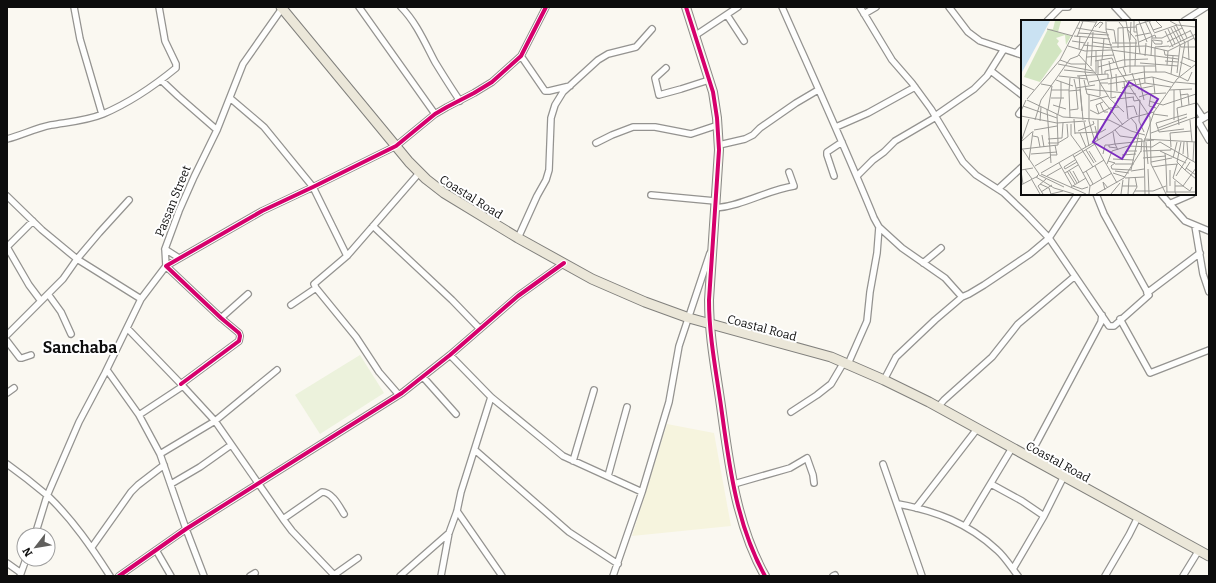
<svg xmlns="http://www.w3.org/2000/svg" width="1216" height="583" font-family="Bitter,serif">
	<style>
		.farmland { fill: #f6f4de }
		.pitch { fill: #ecf2dc }
		.lines { fill: none; stroke-linecap: round; stroke-linejoin: round }
		.street-casing { stroke: #949390; stroke-width: 8 }
		.secondary-casing { stroke: #8a8986; stroke-width: 10 }
		.primary-casing { stroke: #81807d; stroke-width: 11 }
		.street { stroke: #fefefd; stroke-width: 5.5 }
		.secondary { stroke: #f4f3e9; stroke-width: 8 }
		.primary { stroke: #ebe7d9; stroke-width: 9 }
		.cycleway-casing { stroke: #fff; stroke-width: 6 }
		.cycleway { stroke: #d6006c; stroke-width: 4 }
		.labels { text-anchor: middle; dominant-baseline: central; stroke-width: 4; stroke-linejoin: round; paint-order: stroke }
		.street-label { font-size: 12px; fill: #0d0d0d; stroke: #fff }
		.district-label { font-size: 16px; font-weight: bold; fill: #0d0d0d; stroke: #fff }
		.inset-road { fill: none; stroke: #9b9a96; stroke-width: 1 }
		.view { fill: #7b2cbf; fill-opacity: 0.15; stroke: #7b2cbf; stroke-width: 2 }
		.inset-edge { fill: none; stroke: #0d0d0d; stroke-width: 2 }
	</style>
	<rect width="100%" height="100%" fill="#faf8f1"/>
	<path class="farmland" d="M667 424 714 433 731 526 632 536Z"/>
	<path class="pitch" d="M360 355 384 393 320 434 295 395Z"/>
	<g class="lines">
		<g class="street-casing">
			<path id="street" d="M74 7 80 39 102 114
				M359 7 435 114
				M401 7C416 22 425 43 435 62 443 75 451 88 460 101
				M782 7C813 77 845 147 874 218L879 227 877 253 870 292 867 321 848 364
				M860 7 892 60 912 83 931 109 963 162 976 175 1004 193 1026 214 1049 238 1030 254 984 285 969 294 962 297 935 320 896 357 884 380
				M949 7 968 32 980 41 1022 55
				M1059 7H1068
				M1115 7 1128 21
				M864 14 876 7
				M727 15 744 41
				M1047 21 1060 8
				M1184 21 1206 7
				M696 35 738 7
				M1016 53 1022 47
				M521 56 545 91H549L570 86
				M666 68 655 78 659 95 681 89 709 80
				M991 71 1022 95
				M161 80 178 96 217 130
				M230 98 264 127 313 187 347 256
				M1195 106 1203 118
				M1019 114 1022 110
				M935 116 974 89 987 76 1004 49
				M1198 121 1209 140
				M1195 123 1209 115
				M836 127 868 113 915 87
				M7 139C22 135 36 128 51 125 68 122 86 121 103 114 129 103 154 86 176 68V64L165 41 159 7
				M596 143 612 135 633 127H655L691 134 718 125
				M719 145 745 139 753 135 760 128 796 103 818 90
				M834 176 827 155V152L842 142
				M857 176 873 160 884 152 895 141 936 117
				M998 189 1022 167
				M1078 194 1049 238 1109 326H1114L1149 295 1104 214 1096 194
				M1161 194 1185 221 1209 231
				M651 195 715 201
				M7 196 42 230 77 259 141 299
				M1169 204 1192 194
				M715 208C743 206 767 190 794 186L789 172
				M373 226 452 300 480 329
				M1195 226 1203 274 1209 292
				M879 227 902 248 945 278 962 297
				M518 238 537 196 546 180 549 170 551 118 555 105 563 92 598 60 608 54 636 47 652 29
				M7 247 29 285 41 301
				M7 247 33 221
				M165 249 179 258
				M923 263 941 248
				M1147 293 1200 253
				M48 294 61 312 71 334
				M291 305 316 288
				M221 318 248 294
				M1120 319 1150 373 1209 350
				M127 328 181 384 215 421 283 519 292 531 335 576
				M7 335 63 279 77 259 99 233 129 200
				M7 341 20 358H22L31 355
				M450 355 491 397 563 456 642 492
				M107 370 139 415 160 454 186 529 204 576
				M423 377 456 414
				M181 384 239 341 240 336 239 333 221 318 166 266 262 211 313 187 396 146 435 114 447 107 474 93 492 82 521 56 546 7
				M7 393 14 388
				M399 395 379 372 356 337 316 288 314 284 347 256 420 172
				M938 407 944 400 992 357 1018 324 1075 276
				M791 412 817 395 831 384 844 362
				M139 415 183 386
				M475 450 569 532 618 564
				M160 454 215 421 277 370
				M1029 457 1101 322 1102 315
				M573 461 594 390
				M7 464C21 474 35 485 48 496 73 520 92 548 110 576
				M883 464 922 576
				M608 476 627 407
				M171 484 200 467 231 445
				M734 484 790 468 807 458 813 475 814 483
				M991 484 1022 501 1044 516
				M898 504C936 511 968 523 997 550 1005 557 1011 567 1018 576
				M916 508 977 429
				M457 511 502 576
				M283 519 322 492C332 492 339 506 344 514
				M965 526 1012 448
				M35 535 47 496 79 422 105 373 141 299 166 266 165 249 179 211 194 177 217 130 243 64 283 7
				M92 547 131 492 138 485 164 465
				M156 550 171 576
				M7 563 21 573
				M1013 569 1044 516 1064 476
				M334 575 358 558
				M20 576 26 559
				M119 576 186 529 402 393 450 355 518 296 564 263
				M250 576 255 573
				M400 576 449 533
				M441 576 449 533 457 511 461 492 491 397
				M613 576 642 492 669 402 679 346 710 253
				M833 576 835 575
				M1105 576 1129 535 1138 517
				M1183 576 1199 550"/>
		</g>
		<g class="secondary-casing">
			<path id="secondary" d="M686 7 713 92 717 118 719 150 709 300C709 336 716 371 721 406 729 464 736 524 765 576"/>
		</g>
		<g class="primary-casing">
			<path id="primary" d="M281 7 409 162 426 179 444 193 518 238 592 279 645 302 689 318 831 357 884 380 929 402 1209 556"/>
		</g>
		<use href="#street" class="street"/>
		<use href="#secondary" class="secondary"/>
		<use href="#primary" class="primary"/>
		<g class="cycleway-casing">
			<path id="cycleway" d="M686 7 713 92 717 118 719 150 709 300C709 336 716 371 721 406 729 464 736 524 765 576
				M181 384 239 341 240 336 239 333 221 318 166 266 262 211 313 187 396 146 435 114 447 107 474 93 492 82 521 56 546 7
				M119 576 186 529 402 393 450 355 518 296 564 263"/>
		</g>
		<use href="#cycleway" class="cycleway"/>
	</g>
	<g class="labels">
		<g class="street-label">
			<text transform="translate(471 197) rotate(32)">Coastal Road</text>
			<text transform="translate(173 201) rotate(-68)">Passan Street</text>
			<text transform="translate(762 328) rotate(15)">Coastal Road</text>
			<text transform="translate(1058 462) rotate(29)">Coastal Road</text>
		</g>
		<g class="district-label">
			<text x="80" y="347">Sanchaba</text>
		</g>
	</g>
	<g transform="translate(1021 20)">
		<rect width="175" height="175" fill="#faf8f1"/>
		<path d="M34 1H40L37 12 50 16 45 25 44 15 35 18 38 21 36 24 41 31 19 62 3 57 27 9H32Z" fill="#d2e5c1"/>
		<path d="M0 1H29L0 54Z" fill="#cae2f2"/>
		<path class="inset-road" d="M60 1 75 2M85 1V10L97 49 129 97 130 144 145 174M86 1H105M105 1 109 23V53M113 1V12H116M118 1 126 22M124 1 131 16 130 36M130 1H128L133 12M149 1 156 5 175 7M158 1 166 18M98 2 102 7 104 47M155 5 164 23 158 57M74 7 79 2 82 3 78 8M153 7 160 21M56 8 86 13M150 8 160 27H175M26 9 52 16M85 9 93 10 95 23M106 9 115 20 114 46M147 9 154 24M132 10 141 7 135 1M169 10 175 22M144 11 152 27M57 13 88 15M133 13 156 5M53 16 89 19M114 16 129 13M56 17 62 1M131 18H141L161 8M109 20 110 2M131 20 134 24H141V21L132 20M51 21 64 23M167 21 168 40M67 22 64 52 68 65M71 22 91 25M118 22 134 15 135 18M146 22 169 11M91 23H116M62 25 91 28M47 26 64 31 90 30 157 39M91 27 125 26 147 31 173 18M148 27 175 14M97 28V8L115 7M58 29 59 16M143 30 144 35 158 36M119 34 115 5 128 1M58 35 76 55 79 63V76M124 36 125 23M66 37 93 35M134 37V27L148 26M134 37 135 52M162 37 175 42M39 40 50 44H65M80 40 81 54M81 40 83 18M74 41 91 38 93 43M77 41V54M88 41 91 59M144 41 157 42M159 42 170 47M119 43 157 46M37 44 72 51M146 45 147 31M70 46 72 12M123 46 124 63M77 47 102 40 127 39M43 50 74 53M75 53V31M111 53 115 65M156 53 159 26M84 54V51L107 46H134M95 54 96 71M150 54 152 36M38 56 66 59M56 56 87 54V59M58 56 62 100M102 56 123 52H144L158 57M132 57 134 74M159 57 167 61 171 52M118 58 123 80M53 59 55 68 74 65M90 59V78L95 77M35 60 52 66M63 60 66 74M40 62V78H43M68 62 102 56 105 55 102 47M103 62 107 99M154 62 175 64M87 63H79L89 79 103 92M0 64 13 70M20 64 31 66 27 90M87 64 131 57 153 63M101 68 124 63 150 67M59 69 61 91M64 69 115 74M117 69 132 66M30 70H48M148 70 171 69M153 70V100M159 70 161 87M48 71 49 58M66 74 79 77 102 105M68 74V101L74 122M130 74 128 86 135 88M159 75 167 74 168 85M112 77 113 81 119 80 118 101 123 112M118 77 127 74 145 73M30 78H40L37 94M6 79 39 40 59 1M96 79 113 77M6 80 42 97 88 100 110 111 124 115M69 81 87 76M128 81 142 85 175 74M79 83 83 92H87M32 85 45 89M2 86 36 98M105 87 113 86 116 95M26 89 30 143M49 90 57 89 55 68M69 90 77 94 89 88 98 87M0 91 5 80M78 94 75 85 82 82M132 94 147 96M0 96 36 103 65 101M49 98 48 71 59 70M110 98 115 104 116 111M53 99 54 114M14 100 20 80 49 39 57 36 76 1M169 100 171 122M19 101 20 87M63 102 68 126M50 104V115L61 130M158 105 156 88 175 83M74 106 77 120M137 108 166 97M163 109 138 112 135 103 166 94M13 110 36 106M94 110 99 116 121 119 120 132M57 111 73 104 72 101M92 112 94 124 133 120M54 113 80 112 85 109M59 113 65 127M77 113V100M130 113 175 97M149 113 170 111M149 113 150 127M21 115 23 127M12 116 17 117 19 127M27 119 41 118 42 103M123 119 175 122M1 121 11 112M0 122 8 99M125 122 127 144M139 122 175 143M160 122 156 142 164 150 169 142M27 123H37L36 94M37 123 47 117 46 104M73 123 96 163M0 127 18 154 16 156M96 128 88 127V125L94 124 97 130M2 129 37 125V123M61 130 72 147M65 130 73 143M68 131 75 142M122 131 150 130V128M139 131 165 143M10 134 36 132M82 134 84 125H88M105 134V131H116M162 134 163 122M29 135H36L34 125M52 135 69 166 68 174M101 135 115 134M53 137 74 124M122 138 145 136M152 138 156 122M92 139 113 140M8 140 12 111M87 141 94 143 90 146M172 141 173 122M130 142 151 138M38 143 51 166M86 144 91 131 107 126 131 127 139 122M94 144H113M14 146 29 137M74 146 81 159M90 146 91 149 110 150 118 113M131 147 145 145 144 133M165 148 175 155M4 149 11 159M44 149 43 147 54 140M44 149 56 142M127 149 128 174M0 150 12 148M48 150 56 163M149 150V166M164 150 175 159M0 151 2 164M46 151 54 164M52 151 58 162M65 151 72 164M94 151 108 153M110 151 123 149M20 153 91 112 110 98 133 92 156 59 175 44M44 153 57 145M62 153 83 140M92 153 104 157M20 154 65 174M18 155 43 167M26 156 40 148M155 156 167 137 166 122M15 157 33 168 53 174M104 158 123 157M11 160 19 174M154 161V166H162L152 158 156 144M19 164 28 168 30 174M0 165 17 156M52 166 61 169 67 167M69 166 91 153M101 166H116M162 166 175 148M162 166 169 171 171 167M50 167 65 158M84 170 82 162 87 168M114 171H132L145 166M20 172 31 165M145 172H154V166M146 172 145 145 157 144M22 174 17 166 25 159M30 174 42 171M75 174 103 158 120 131M90 174 99 163M100 174 102 160M107 174 108 158M112 174 116 167 114 157M124 174 123 122 133 92M155 174 154 172H174"/>
		<path class="view" d="M108 62 137 79 101 139 72 122Z"/>
		<rect width="175" height="175" class="inset-edge"/>
	</g>
	<rect width="1216" height="583" fill="none" stroke="#0d0d0d" stroke-width="16"/>
	<g transform="translate(36 547) rotate(239)"><circle r="19" fill="#ffffff" stroke="#9e9e9e"/>
	<path d="M0-3L7 15L0 10L-7 15Z" fill="#605f5d"/>
	<text y="-6" font-size="11" font-weight="bold" text-anchor="middle" fill="#0d0d0d">N</text>
	</g>
</svg>
